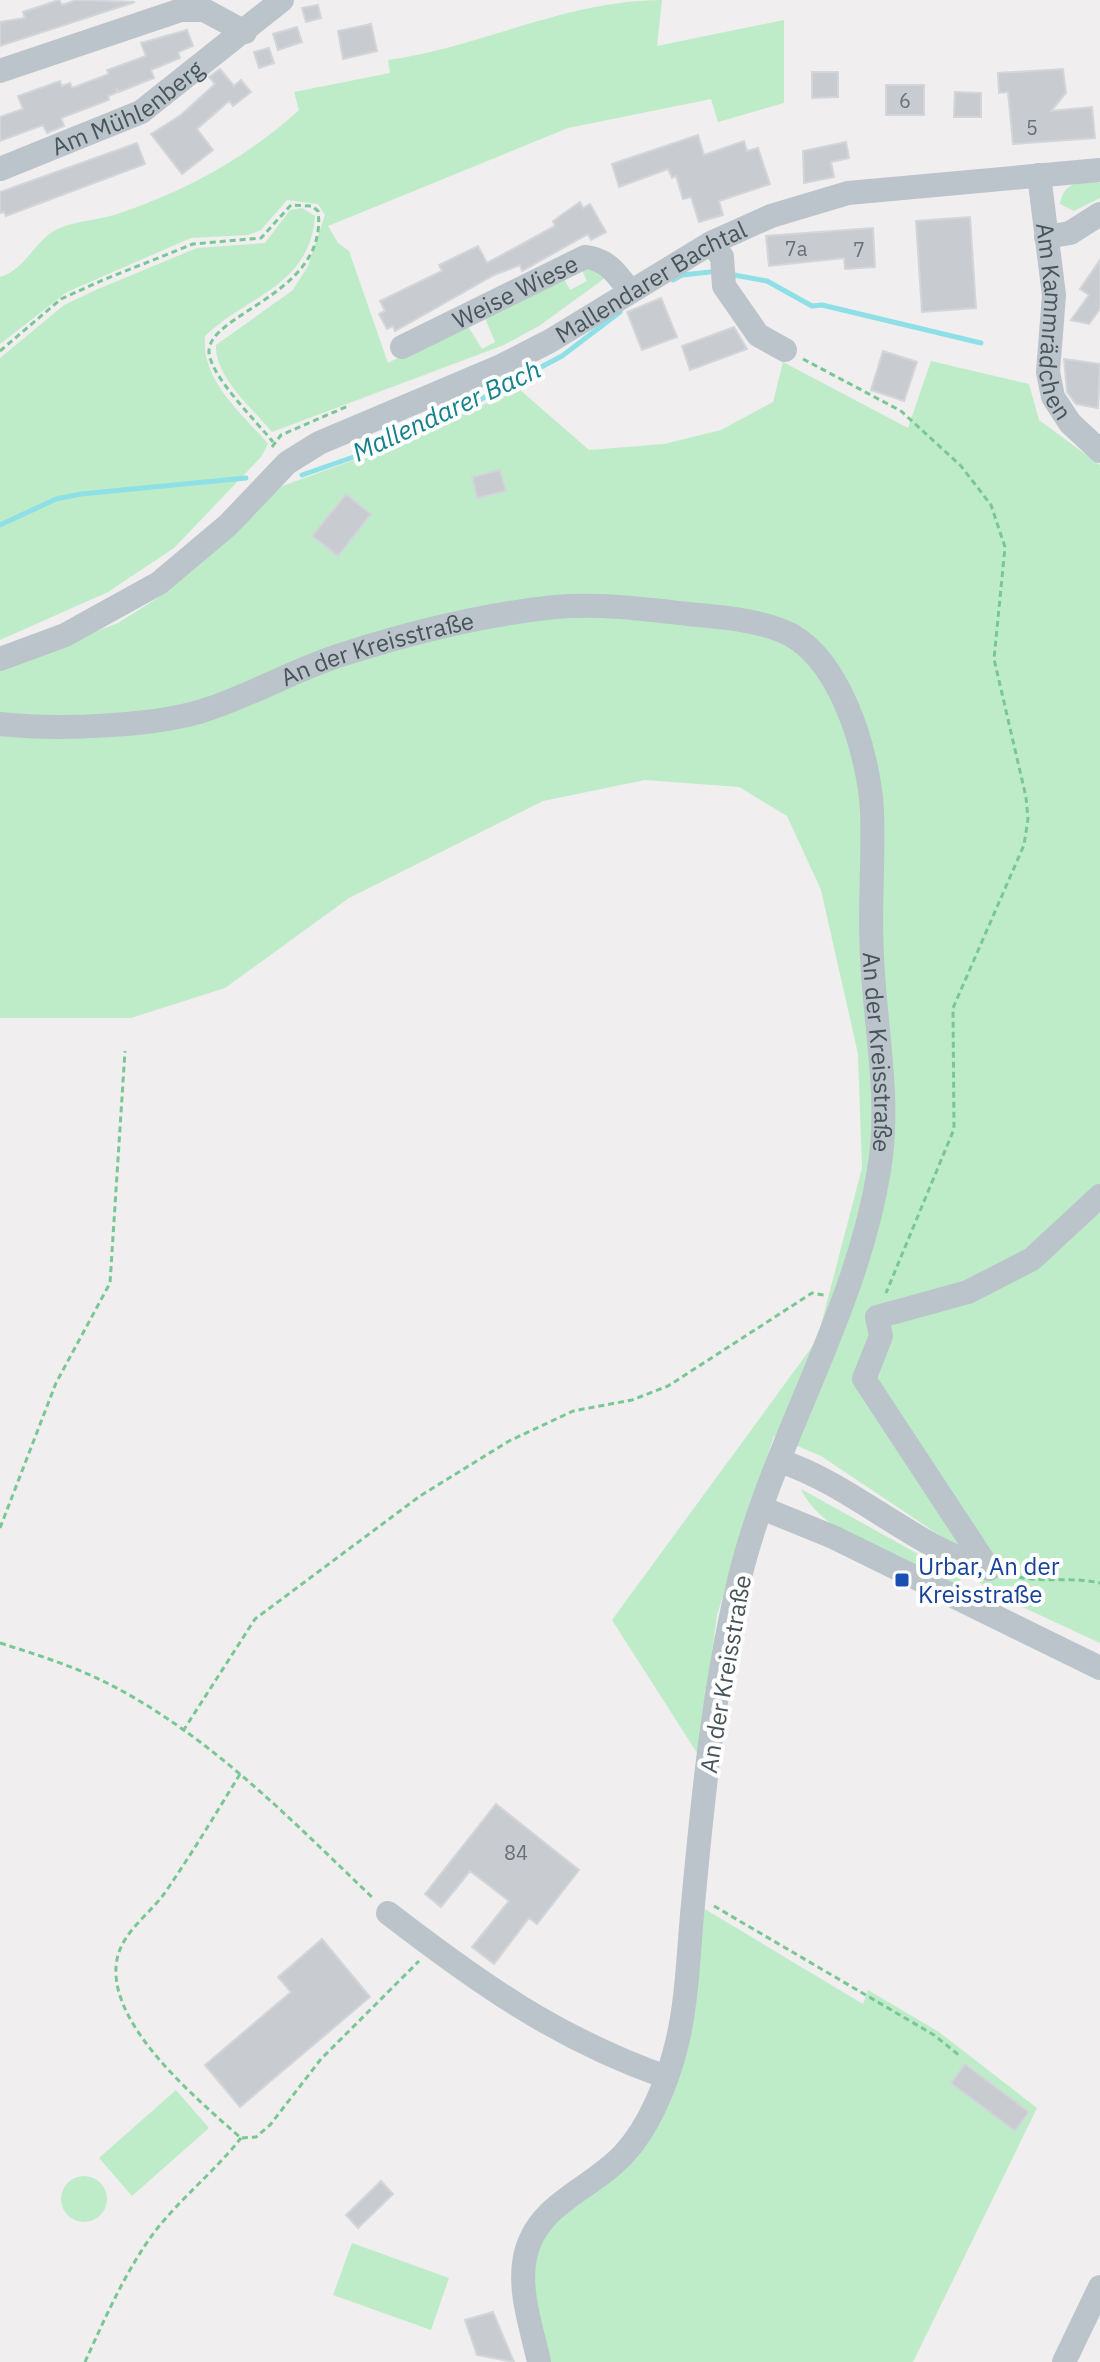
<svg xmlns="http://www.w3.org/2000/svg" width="1100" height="2362" font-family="'IBM Plex Sans',sans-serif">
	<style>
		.green { fill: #beecc9 }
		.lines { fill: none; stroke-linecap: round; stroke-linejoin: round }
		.stream { stroke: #8ee0e6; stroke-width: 5 }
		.building { fill: #c8ccd0; stroke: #d2d5d9; stroke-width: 2 }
		.path { stroke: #78c795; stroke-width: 3; stroke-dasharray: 6 4; stroke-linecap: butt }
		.minor { stroke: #bac4ca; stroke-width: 24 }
		.transit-dot { fill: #1a4fb4; stroke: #fff; stroke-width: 3 }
		.labels { text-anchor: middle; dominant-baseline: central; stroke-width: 8; stroke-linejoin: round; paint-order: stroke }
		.number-label { font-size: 20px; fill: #677278 }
		.street-label { font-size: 24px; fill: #47545a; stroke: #fff }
		.transit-label { font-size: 24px; fill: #164399; stroke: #fff; text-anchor: start }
		.water-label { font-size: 26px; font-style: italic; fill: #14828a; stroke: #fff }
	</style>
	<rect width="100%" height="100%" fill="#f0eeee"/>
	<path class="green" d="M662 0 657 46 784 20V103L718 122 711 99 568 128 328 226 338 243 349 251 388 363 461 325 469 328 482 349 495 342 485 318 563 277 570 290 587 281 581 268 590 266 605 278 539 326 504 345 272 432C253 409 214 376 216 345L293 290 308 266 325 215 318 204 287 200 261 230 248 235 191 238 67 292 0 344V277C27 269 36 237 60 228 79 220 101 220 120 213 188 190 246 158 299 110L294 92 390 73 388 60C481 47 567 0 662 0Z
		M1092 180 1100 183V198L1074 211 1060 204C1063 185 1075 183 1092 180Z
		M302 208 315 216C310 286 248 295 205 336 201 381 241 412 268 444L261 457 174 548 108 592 0 640V358L64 305 98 289 197 248 265 243 290 210Z
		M931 361 1029 384 1039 420 1100 465V1643L999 1596 966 1573 952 1590C910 1568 820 1533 801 1489L938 1565 966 1573 963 1551 821 1456 774 1436 717 1615 699 1756 612 1620 817 1340 862 1168 858 1054 821 890 787 816 739 787 645 780 543 801 349 898 225 988 131 1018H0V668L118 623 156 599 199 565 277 488 384 449 519 389 589 450 664 444 721 430 773 402 783 362 908 428Z
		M703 1908 863 2004 868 1990 939 2032 1037 2108 913 2362H547L532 2279 542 2234 637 2149Z
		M176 2090 209 2128 132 2196 99 2158Z
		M61 2199a23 23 0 1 1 46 0a23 23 0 1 1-46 0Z
		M352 2243 449 2278 431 2330 333 2295Z"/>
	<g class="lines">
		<path class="stream" d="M734 275 767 281 812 306 822 305 981 343
			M673 280 682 275 710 272
			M302 475 365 453 464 408 562 356 620 312
			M0 525 56 499 81 494 246 478"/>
	</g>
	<path class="building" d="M59 0 62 5 76 0 135 2 0 46V22L25 18 23 12Z
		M318 5 321 18 306 22 302 8Z
		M371 24 377 51 343 59 338 31Z
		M297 27 302 42 278 50 273 34Z
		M187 30 193 46 178 52 180 58 151 70 154 78 119 92 116 88 118 92 108 96 109 100 61 118 64 126 47 133 43 125 0 141V117L23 109 18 96 60 81 62 86 70 83 72 88 109 74 107 70 146 56 141 43Z
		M269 48 274 63 259 68 254 52Z
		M220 69 234 86 241 80 251 92 233 106 229 101 197 129 213 150 182 174 151 134 181 115 215 84 209 77Z
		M1063 69 1066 93 1051 111 1092 107 1095 138 1013 144 1008 92 999 93 998 73Z
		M812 72H838V97L812 98Z
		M886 85H924V115H886Z
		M955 92 981 93V117H954Z
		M698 135 704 155 744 141 747 151 758 148 770 184 719 201 723 215 699 222 691 197 683 199 676 176 672 178 668 169 619 187 612 164Z
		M846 142 849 158 831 162 834 177 804 183 803 151Z
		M137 143 145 164 6 216 4 212 0 213V192Z
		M580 202 583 208 590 204 606 232 591 240 588 234 522 271 520 265 494 275 395 331 393 326 387 329 379 314 385 311 380 301 442 271 439 265 478 246 487 263 555 226 553 221Z
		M970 217 976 308 922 312 916 221Z
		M873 228 875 267 845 269 844 258 769 266 766 236Z
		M1100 260V309L1089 324 1071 320 1089 295 1080 289Z
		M661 298 677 337 642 350 627 312Z
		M734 327 747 349 690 370 682 346Z
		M883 351 917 362 904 401 871 390Z
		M1064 359 1100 364 1098 408 1076 404 1067 392Z
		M500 470 506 491 477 498 472 477Z
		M346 494 371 514 338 556 312 536Z
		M496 1804 579 1870 537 1924 529 1918 494 1964 472 1947 509 1901 470 1871 441 1907 425 1894Z
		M322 1939 370 1997 240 2107 205 2065 291 1992 278 1977Z
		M965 2064 1029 2112 1015 2131 951 2083Z
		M381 2181 393 2194 358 2228 346 2215Z
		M493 2312 514 2362 477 2355 465 2320Z"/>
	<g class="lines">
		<path class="path" d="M0 351 61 299 103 280 193 244 261 238 291 205 312 206 318 211C329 295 206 313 209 353 212 378 257 422 273 442
			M803 359 901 411 961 466 991 505 1005 547 994 659 1026 797 1028 819 1024 845 953 1008 954 1129 886 1293
			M272 447 281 435 348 406
			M0 1528 56 1383 110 1283 125 1051
			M1009 1575C1040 1584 1070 1576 1100 1583
			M0 1643C35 1654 70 1665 103 1681 208 1733 291 1820 374 1899
			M183 1731 255 1619 420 1496 509 1441 573 1411 632 1400 668 1386 812 1293 824 1295
			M240 1774C215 1815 191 1855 164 1894 150 1913 127 1929 119 1952 97 2017 197 2099 241 2138L256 2137 270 2125 321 2059 419 1961
			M714 1906 934 2035 960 2056
			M85 2362C105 2318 127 2268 156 2230 181 2198 215 2171 241 2138"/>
		<g class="minor">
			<path d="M0 71 181 10H204L245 32"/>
			<path id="s1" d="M0 169 141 112 282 0"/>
			<path id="s2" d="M1039 175 1054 295 1048 372 1053 397 1070 423 1100 451"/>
			<path d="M1046 237 1070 233 1100 214"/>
			<path d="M711 243 722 257 724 286 758 335 785 350"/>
			<path id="s3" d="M402 347 585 257C607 259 617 274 629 290"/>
			<path id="s4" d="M0 659 65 635 159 583 228 525 287 463 319 443 501 366 550 341 711 243 771 216 848 193 1100 170"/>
			<path id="s5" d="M0 724C55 730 160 727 211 708 258 692 300 667 347 653 413 632 487 614 555 607 600 603 644 609 688 614 718 617 751 619 780 630 839 651 869 753 872 811 874 859 869 908 872 957 875 1027 891 1101 879 1170 856 1315 771 1443 738 1585 713 1692 702 1806 692 1915 688 1959 687 2004 676 2047 667 2083 649 2127 624 2154 590 2191 536 2203 525 2257 518 2291 532 2329 539 2362"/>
			<path d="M780 1461C855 1486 913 1547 989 1569"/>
			<path d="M762 1508 833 1537 1100 1668"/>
			<path d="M989 1569 864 1379 881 1336 877 1317 968 1292 1032 1259 1100 1196"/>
			<path d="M388 1913C479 1983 556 2038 666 2077"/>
			<path d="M1064 2362 1100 2287"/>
		</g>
	</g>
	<rect class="transit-dot" x="894" y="1572" width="16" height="16" rx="4"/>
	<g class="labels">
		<g class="number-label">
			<text x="905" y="100">6</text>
			<text x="1032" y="127">5</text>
			<text x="796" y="248">7a</text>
			<text x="859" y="249">7</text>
			<text x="516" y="1852">84</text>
		</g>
		<g class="street-label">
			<text stroke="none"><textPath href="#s1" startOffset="142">Am Mühlenberg</textPath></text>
			<text stroke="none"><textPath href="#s4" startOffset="760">Mallendarer Bachtal</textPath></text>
			<text stroke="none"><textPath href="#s3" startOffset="126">Weise Wiese</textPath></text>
			<text stroke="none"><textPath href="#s2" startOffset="148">Am Kammrädchen</textPath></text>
			<text stroke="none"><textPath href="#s5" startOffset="390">An der Kreisstraße</textPath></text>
			<text stroke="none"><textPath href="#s5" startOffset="1254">An der Kreisstraße</textPath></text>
			<text transform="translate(725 1674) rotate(-80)">An der Kreisstraße</text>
		</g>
		<g class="transit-label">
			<text x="918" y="1566">Urbar, An der<tspan x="918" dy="28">Kreisstraße</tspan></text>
		</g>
		<g class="water-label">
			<text transform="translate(446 410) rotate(-25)">Mallendarer Bach</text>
		</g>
	</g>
</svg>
